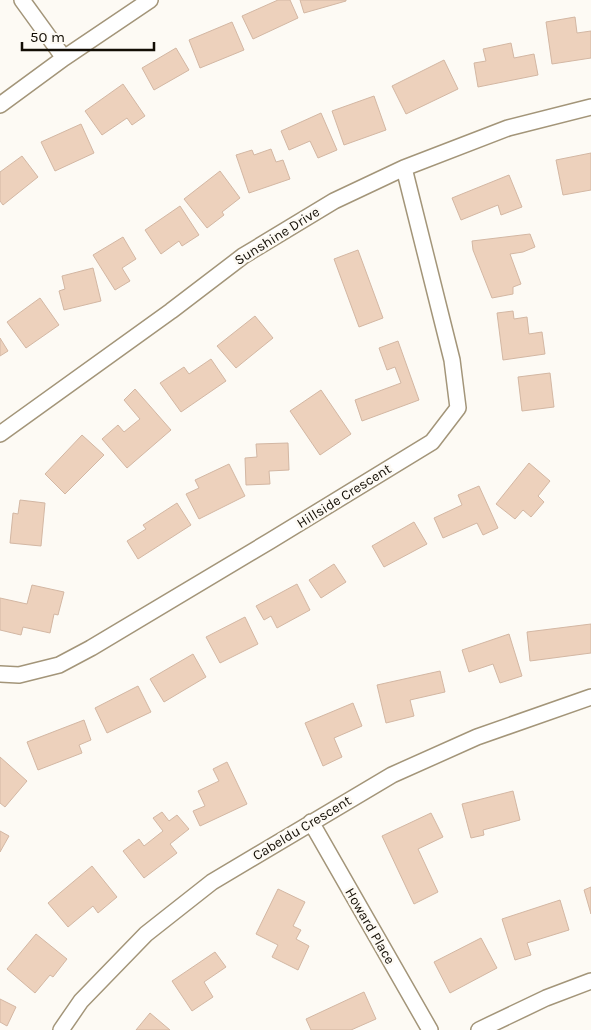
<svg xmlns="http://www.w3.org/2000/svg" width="591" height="1030" font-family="Karla,sans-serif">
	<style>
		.building { fill: #edd1bc; stroke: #d3b7a3 }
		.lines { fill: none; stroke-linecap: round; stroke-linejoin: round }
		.street-casing { stroke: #a39579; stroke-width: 18 }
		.street { stroke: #fff; stroke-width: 15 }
		.labels { text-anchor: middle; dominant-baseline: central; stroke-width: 5; stroke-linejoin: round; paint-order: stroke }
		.street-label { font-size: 14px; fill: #120d04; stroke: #fdfaf4 }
	</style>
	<rect width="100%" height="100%" fill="#fdfaf4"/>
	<path class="building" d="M278 0H290L298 18 253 39 242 16Z
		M300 0H346V1L304 13Z
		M575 17 577 33 591 31V58L552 64 546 22Z
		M232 22 244 50 200 68 189 40Z
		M511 43 514 58 534 54 538 75 478 87 474 63 486 61 483 49Z
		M176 48 189 70 154 90 142 68Z
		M444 60 458 89 406 114 392 86Z
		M123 84 145 116 132 125 127 118 102 135 85 111Z
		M374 96 386 130 344 145 332 111Z
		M321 113 337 150 318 158 310 141 289 150 281 131Z
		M81 124 94 153 55 171 41 142Z
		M271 149 276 162 283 160 290 179 249 193 236 155 252 150 254 155Z
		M591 153V190L563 195 556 160Z
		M22 156 38 177 3 205 0 201V172Z
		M220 171 240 198 222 212 224 215 207 228 184 199Z
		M509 175 522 207 501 215 498 205 461 220 452 198Z
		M180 206 199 235 182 246 179 241 161 254 145 230Z
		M530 234 535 247 523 252 510 254 521 284 513 287V294L492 298 473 250 472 241Z
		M123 237 136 259 122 268 130 281 115 290 93 255Z
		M358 250 383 318 359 327 334 259Z
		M93 268 101 301 64 310 59 291 65 289 62 276Z
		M40 298 59 325 26 348 7 322Z
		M513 311 514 319 527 317 529 334 542 332 545 354 503 360 497 313Z
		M255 316 273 338 236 368 217 346Z
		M0 338 8 351 0 356Z
		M398 341 419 400 362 421 355 400 401 383 395 367 387 370 379 348Z
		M211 359 226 381 181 412 160 383 184 367 189 374Z
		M550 373 554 407 522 411 518 377Z
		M135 389 171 430 127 468 102 439 118 425 124 432 140 419 124 400Z
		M321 390 351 434 320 455 290 411Z
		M82 435 104 455 65 494 45 474Z
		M288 443 289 470 269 471 270 484 246 485 245 458 257 457 256 444Z
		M529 463 550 481 538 496 544 502 531 517 523 510 515 519 496 504Z
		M229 464 245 496 199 519 186 494 199 488 195 480Z
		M479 486 498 528 483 535 477 523 443 538 434 518 462 505 458 495Z
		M20 500 45 503 41 546 10 543 13 513 18 514Z
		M177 503 191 525 138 559 127 541 146 529 143 525Z
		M414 522 427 544 384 567 372 546Z
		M334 564 346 582 321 598 309 580Z
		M297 584 310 610 277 628 271 616 264 620 256 606Z
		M32 585 64 592 58 615 54 614 50 633 23 627 21 635 0 630V598L27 604Z
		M245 617 258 644 220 663 206 637Z
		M591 624V653L530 661 527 632Z
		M509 634 522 676 500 683 493 664 469 672 462 650Z
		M193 654 206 677 164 702 150 679Z
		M440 671 445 692 410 700 414 716 386 723 377 685Z
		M138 686 151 712 107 733 95 708Z
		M353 703 362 726 334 738 342 757 323 766 305 723Z
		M84 720 91 740 79 745 82 753 38 770 27 742Z
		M0 757 27 781 5 807 0 803Z
		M227 762 247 804 200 826 193 811 205 806 198 791 219 781 213 769Z
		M513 791 520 820 483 830 484 835 471 838 462 804Z
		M162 812 169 821 177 815 189 829 170 844 177 853 144 878 123 851 139 839 144 846 163 831 153 818Z
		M431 813 443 837 418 849 438 892 414 904 382 836Z
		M0 831 9 836 0 852Z
		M92 866 117 897 98 913 93 906 68 927 48 903Z
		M591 887V914L584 890Z
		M278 889 305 902 293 926 301 930 296 939 309 946 298 970 272 957 278 945 256 934Z
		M560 900 569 930 527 943 531 955 515 960 502 919Z
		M36 934 67 959 53 977 50 975 35 993 7 969Z
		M481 938 497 968 450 993 434 962Z
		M215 952 226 967 204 982 213 997 192 1011 172 981Z
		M364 992 376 1019 351 1030H311L306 1019Z
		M0 999 16 1007 7 1026 0 1022Z
		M150 1013 170 1030H136Z"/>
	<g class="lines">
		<g class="street-casing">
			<path id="street" d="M22 0 64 58
				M0 105 64 58 150 0
				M0 434 171 311 243 256 334 201 404 168 508 128 591 107
				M0 674 19 675 59 665 91 648 270 541 432 442 458 408 452 360 404 168
				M311 822 430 1030
				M61 1030 81 1001 146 934 212 882 392 775 477 737 591 697
				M479 1030 546 998 591 981"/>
		</g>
		<use href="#street" class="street"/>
	</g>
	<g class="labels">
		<g class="street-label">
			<text transform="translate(277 236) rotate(-32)">Sunshine Drive</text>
			<text transform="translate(344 496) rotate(-32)">Hillside Crescent</text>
			<text transform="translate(302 828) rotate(-31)">Cabeldu Crescent</text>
			<text transform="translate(370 926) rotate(60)">Howard Place</text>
		</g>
	</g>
	<path d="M22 42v8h132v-8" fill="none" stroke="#120d04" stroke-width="2.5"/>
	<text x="30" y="42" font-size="15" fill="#120d04" stroke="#fdfaf4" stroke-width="4" paint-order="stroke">50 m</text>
</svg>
